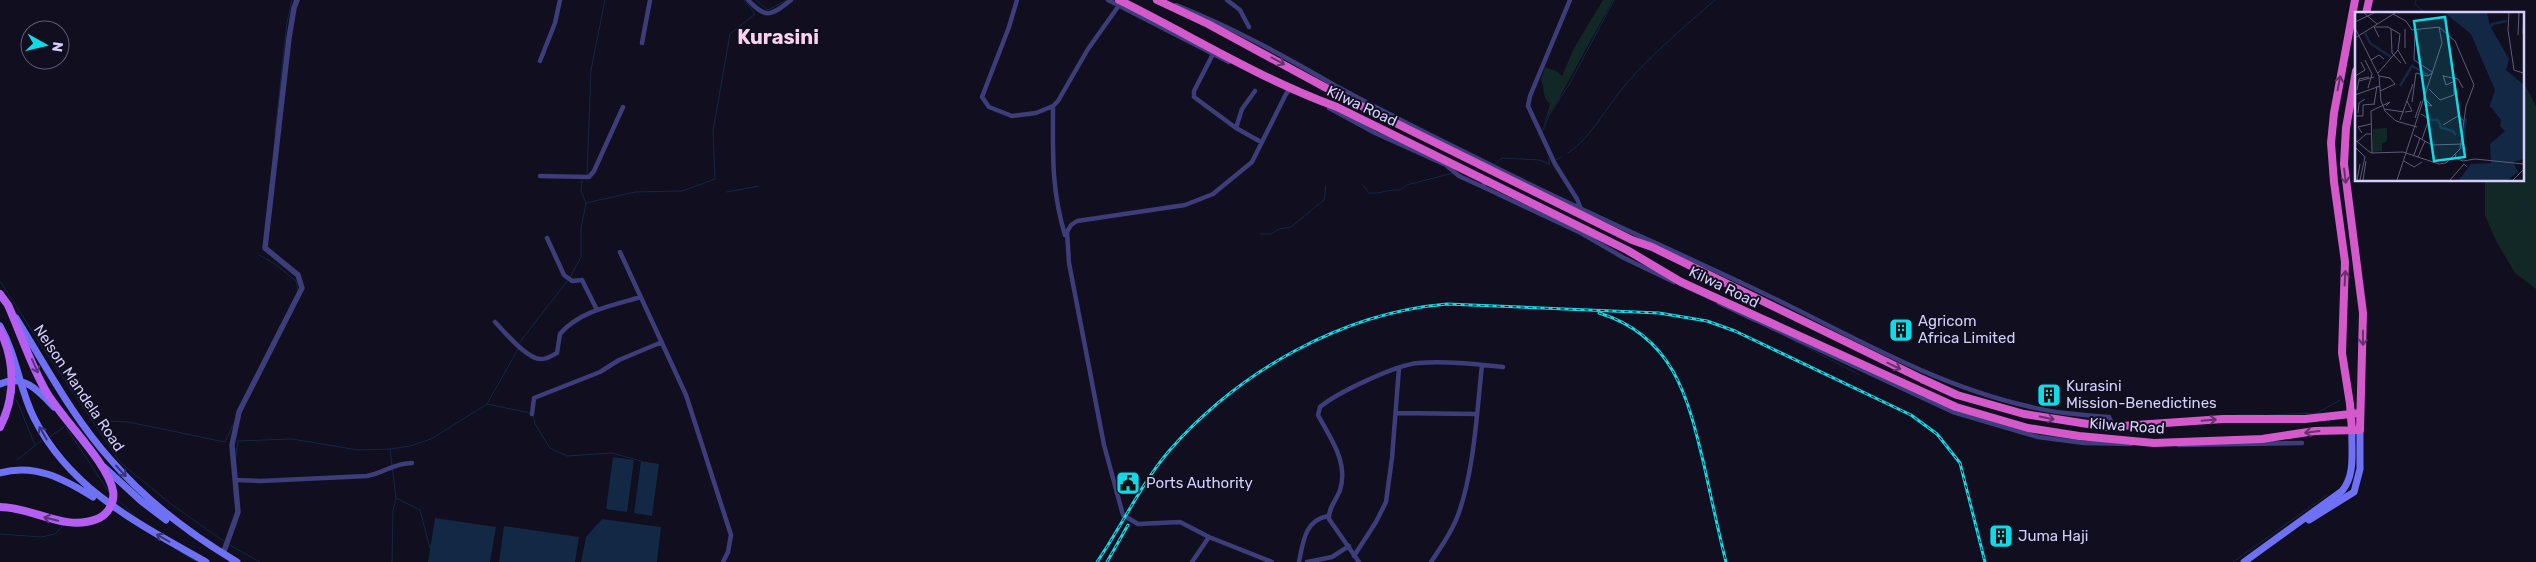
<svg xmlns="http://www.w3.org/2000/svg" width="2536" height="562" font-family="Rubik,sans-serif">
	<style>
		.green { fill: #122826 }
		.water { fill: #122844 }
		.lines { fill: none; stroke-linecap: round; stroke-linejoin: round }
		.stream { stroke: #122844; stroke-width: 1 }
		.minor { stroke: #3d3d7a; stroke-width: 4.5 }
		.tertiary { stroke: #3d3d7a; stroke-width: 5.5 }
		.secondary { stroke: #6e71f4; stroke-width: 7 }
		.primary { stroke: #b55ff2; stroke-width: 8 }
		.trunk { stroke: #d45acc; stroke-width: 8 }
		.rail-casing { stroke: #12d9e5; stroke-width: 3 }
		.rail { stroke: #100e1f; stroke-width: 1; stroke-dasharray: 4; stroke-linecap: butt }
		.oneway { stroke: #68306d }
		.oneway2 { stroke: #5a327e }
		.oneway3 { stroke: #363674 }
		.labels { text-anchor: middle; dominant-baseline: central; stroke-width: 4; stroke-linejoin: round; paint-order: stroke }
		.street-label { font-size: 15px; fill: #d3cffb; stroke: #100e1f }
		.poi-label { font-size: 15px; fill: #d3cffb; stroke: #100e1f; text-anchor: start }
		.district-label { font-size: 20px; font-weight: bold; fill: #fbd1ee; stroke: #100e1f }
		.inset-river { fill: none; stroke: #122844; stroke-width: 2.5 }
		.inset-road { fill: none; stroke: #5e5b77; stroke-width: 1 }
		.view { fill: #12d9e5; fill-opacity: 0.15; stroke: #12d9e5; stroke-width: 2.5 }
		.inset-edge { fill: none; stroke: #d3cffb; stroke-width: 2.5 }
	</style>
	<rect width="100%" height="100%" fill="#100e1f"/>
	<path class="green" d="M1603 0H1613L1558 100 1547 117 1541 135 1550 104C1542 99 1545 88 1541 80L1545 67 1556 71 1562 76 1574 48Z
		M2522 79 2536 106V289L2515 273 2496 241 2485 215V180H2522Z"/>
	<path class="water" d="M613 457 634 460 627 512 606 509Z
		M641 461 659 464 652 516 634 513Z
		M435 518 496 527 490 562H428Z
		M602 519 661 527 657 562H581L586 537Z
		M504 526 579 537 575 562H499Z"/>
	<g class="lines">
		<path class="stream" d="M756 0 768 10 787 0
			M2416 0 2415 4 2426 14
			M2522 132V141
			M275 133 287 23 292 0
			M1542 133 1548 117 1570 83 1614 0
			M1568 153C1593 136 1606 107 1626 84 1653 53 1684 27 1715 0
			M1549 157V165
			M1556 160 1561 157
			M1494 165 1502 158 1540 160 1549 164
			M2522 167 2536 182
			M587 174 591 70 605 0
			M1363 185 1369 193C1381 194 1389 189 1400 190L1407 185 1453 173
			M727 192 759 186
			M2521 199 2536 215
			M586 203 635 192 682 191 715 179 713 131 730 34 755 14 744 0
			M1260 234H1271L1279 229 1291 227 1324 200 1326 185
			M259 255 275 264 296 281 298 291
			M0 281 43 348 121 463 171 504 225 542
			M1686 288 1754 322
			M1785 336 1860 375
			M519 343 569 279 581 257V228L586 203 581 191 582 180
			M3 387 8 393
			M13 397 17 401 35 445
			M487 404 530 413
			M533 415 535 424 550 448 567 456 612 453 641 461
			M2236 415H2263
			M2267 415 2317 413 2340 400
			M107 421 128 422 225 442 234 423
			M50 437 65 426 109 492
			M390 449 410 446 431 439 487 404 518 349
			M236 456 238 441 292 439 358 450 390 449 396 498 420 510 430 548 431 545
			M17 460 41 441
			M116 498 138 519
			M0 534 41 537 55 534 65 524
			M228 544 260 562
			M174 548 197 562
			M392 562 393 510 396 499
			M2233 562 2327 495"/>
		<path class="minor" d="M748 0C766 19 771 16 791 0
			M1017 0 1009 27 982 97 989 107 1012 116 1036 113 1053 106 1058 101 1088 49 1120 4
			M1108 0 1229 62
			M1227 0 1240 10 1249 27
			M1570 0 1530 96 1528 106 1555 164 1577 199 1581 209
			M1176 5C1232 27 1284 56 1336 86 1384 112 1434 137 1483 161 1569 205 1657 243 1744 284 1837 327 1926 383 2027 406 2054 413 2082 415 2109 417L2114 427
			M642 43 650 0
			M1214 52 1194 91V97L1236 128 1261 142
			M540 61 555 23 560 0
			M1053 106C1053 153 1051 189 1065 235
			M1329 108 1375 133 1446 165 1459 176 1483 187
			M1236 128 1242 109 1255 91
			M540 176 589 177 594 171 623 107
			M1485 181 1483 187 1581 233 1624 258 1674 282
			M547 238 564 275 572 281 582 280 597 310
			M620 252 686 395 731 535 728 552 723 562
			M1719 303 1953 412 2038 437 2084 443 2131 444
			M495 322C505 332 527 360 542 359 548 359 553 355 557 353L560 334C579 311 614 305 641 297
			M1396 413 1476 414
			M532 414 534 398 600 372 619 360 662 342
			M2179 445 2302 443
			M236 480 261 481 367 476C384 473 394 463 412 463
			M1354 556 1376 522 1386 502 1392 458 1399 368
			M1192 562 1209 537
			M1272 562 1209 537 1180 522 1138 524 1123 515 1104 445 1069 263 1067 232 1071 225 1077 221 1185 205 1213 194 1252 162 1286 94 1290 89
			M1299 562C1303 542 1305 520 1328 516
			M1307 562 1332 557 1349 546
			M1359 562 1329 519C1328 508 1337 499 1340 490 1349 462 1330 438 1318 415L1320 407C1338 392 1396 365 1418 363 1446 361 1474 364 1503 367
			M1431 562C1441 547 1452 532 1458 515 1474 472 1477 411 1482 365"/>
		<path class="tertiary" d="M223 554 238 512 232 445 239 412 302 288 298 275 265 248 289 38 294 8 297 0"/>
		<path class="secondary" d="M16 318C46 366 73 418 111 460 147 502 190 534 237 562
			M0 326C17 356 19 388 34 418 70 490 139 524 206 562
			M0 384C23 373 39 391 54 407
			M104 467 141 501 166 520
			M0 473C35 463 64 479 93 497
			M2309 520 2354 492 2360 469V430
			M2244 562 2342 491C2356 474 2351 451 2352 430"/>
		<path class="primary" d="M0 294 8 305C21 334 31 366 47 393 63 420 108 463 113 491 115 502 108 515 97 519 64 532 33 507 0 507
			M0 330C15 361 16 396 0 427"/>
		<path class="trunk" d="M1119 0C1192 36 1260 79 1337 107L1627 250 1681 282 1956 407 2028 428 2079 436 2154 443 2262 439 2315 431 2360 430 2363 313 2344 164 2346 128 2356 71
			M1157 0 1208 24 1343 97 1632 240 1652 247 1922 379 1957 395 2024 414 2107 427 2223 419H2305L2360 413
			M2366 14 2369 0
			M2352 430 2350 404 2342 353 2345 262 2334 182 2331 143 2334 113 2355 0"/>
		<g class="rail-casing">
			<path id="rail" d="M1599 313C1674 336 1688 398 1704 465 1711 497 1718 530 1726 562
				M1097 562C1122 526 1140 485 1169 451 1238 372 1341 313 1447 304L1659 313 1707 321 1735 331 1911 415 1937 434 1960 463 1985 562
				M1107 562 1128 525"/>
		</g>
		<use href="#rail" class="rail"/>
	</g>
	<defs><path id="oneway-shaft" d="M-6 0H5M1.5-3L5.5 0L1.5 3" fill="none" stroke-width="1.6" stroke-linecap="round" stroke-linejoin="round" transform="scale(1.25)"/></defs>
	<g class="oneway">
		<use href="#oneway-shaft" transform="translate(1278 61) rotate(28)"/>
		<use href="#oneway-shaft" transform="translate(2339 83) rotate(-79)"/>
		<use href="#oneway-shaft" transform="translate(2345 176) rotate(83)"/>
		<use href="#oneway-shaft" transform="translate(2345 278) rotate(-87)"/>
		<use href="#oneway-shaft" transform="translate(2363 338) rotate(90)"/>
		<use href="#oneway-shaft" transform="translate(1894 366) rotate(26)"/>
		<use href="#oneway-shaft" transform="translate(2047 418) rotate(11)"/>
		<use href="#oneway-shaft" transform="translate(2209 420) rotate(-5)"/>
		<use href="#oneway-shaft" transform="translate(2312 432) rotate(173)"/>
	</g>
	<g class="oneway2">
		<use href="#oneway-shaft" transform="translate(35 366) rotate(66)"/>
		<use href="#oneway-shaft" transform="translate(51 519) rotate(-166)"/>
	</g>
	<g class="oneway3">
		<use href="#oneway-shaft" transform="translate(43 433) rotate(-120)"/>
		<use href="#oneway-shaft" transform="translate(121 471) rotate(47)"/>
		<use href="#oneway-shaft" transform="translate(163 538) rotate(-150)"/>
	</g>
	<defs>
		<g id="building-square" transform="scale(1.25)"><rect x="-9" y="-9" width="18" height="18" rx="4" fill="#12d9e5" stroke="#100e1f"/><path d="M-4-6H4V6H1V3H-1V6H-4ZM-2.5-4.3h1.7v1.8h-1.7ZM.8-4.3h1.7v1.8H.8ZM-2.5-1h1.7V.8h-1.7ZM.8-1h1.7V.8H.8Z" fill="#111"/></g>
		<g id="civic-square" transform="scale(1.25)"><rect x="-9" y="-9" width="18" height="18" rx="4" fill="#12d9e5" stroke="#100e1f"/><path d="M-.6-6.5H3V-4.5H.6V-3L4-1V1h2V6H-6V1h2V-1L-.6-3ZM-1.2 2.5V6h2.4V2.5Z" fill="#111"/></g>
	</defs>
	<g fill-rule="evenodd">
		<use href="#building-square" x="1901" y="330"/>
		<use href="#building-square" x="2049" y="395"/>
		<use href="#civic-square" x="1128" y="483"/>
		<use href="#building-square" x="2001" y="536"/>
	</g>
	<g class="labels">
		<g class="street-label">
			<text transform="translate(1362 106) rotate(25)">Kilwa Road</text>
			<text transform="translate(1724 287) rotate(26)">Kilwa Road</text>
			<text transform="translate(79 388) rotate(56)">Nelson Mandela Road</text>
			<text transform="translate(2127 426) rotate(4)">Kilwa Road</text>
		</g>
		<g class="poi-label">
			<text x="1918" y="321">Agricom<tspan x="1918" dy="17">Africa Limited</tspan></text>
			<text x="2066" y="386">Kurasini<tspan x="2066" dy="17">Mission-Benedictines</tspan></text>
			<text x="1146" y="483">Ports Authority</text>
			<text x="2018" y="536">Juma Haji</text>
		</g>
		<g class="district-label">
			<text x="778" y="37">Kurasini</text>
		</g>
	</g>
	<g transform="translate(2355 12)">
		<rect width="169" height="169" fill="#100e1f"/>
		<path d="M32 116V129L27 132V139L17 140 18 117Z" fill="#122826"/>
		<path d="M90 1H132L135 14 154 47 151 58 169 73V147L158 150 163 160 153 168H104L116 152 136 151 135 132 150 119 145 114 146 108 136 95 134 96 140 78 116 22Z" fill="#122844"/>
		<path class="inset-river" d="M136 15 137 12 152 9M10 21 15 31 36 45M45 74 57 54 74 63M74 108H83L86 115M84 115 98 119 101 123M107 137 111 106"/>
		<path class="inset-road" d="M9 1 22 12M154 1 153 18 159 58 168 61M38 2 51 9 57 18 84 15 87 31 42 168M0 10 19 1M0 16 24 64 26 89 30 99 41 109 62 115M36 17 37 41 46 51M60 18 59 48 77 60M168 22 169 1M163 23 164 1M24 25 19 15H33L45 22M0 26 40 1M50 36V17M43 38 51 52M10 48 17 62 13 76M16 48 24 43 29 47M23 61 43 38 45 22M88 63 91 73 100 69M0 64 10 58 6 50M24 64 35 66 40 72 25 79M88 64 103 67 108 76M4 69 19 65M74 77 85 88 99 83V70M2 78 4 67 14 65M0 83 25 74M57 90 61 61 73 64 77 61M69 92 77 94 70 87M19 93 22 74M29 97 49 100M50 100 57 99 52 89M3 101 4 91 10 87M66 102 74 107 67 127M0 104H8V93L19 92M60 106 66 89M45 108 58 72M88 113 103 104 109 109M7 121 3 115 16 112M59 123 77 133 108 132M0 128 16 141 48 140 84 152 91 151 105 137 111 94 119 73 100 29 84 15M2 130 11 122H16M1 136 10 145 5 168M17 141 16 99 35 90 31 94M101 142 100 146 108 149 120 147 169 152M59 143 65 126M63 145 70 129M49 149 59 155 67 150M2 168 5 152M8 168 11 149M95 168 109 152 112 155M158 168 169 157"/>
		<path class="view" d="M90 5 110 145 79 149 59 9Z"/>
		<rect width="169" height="169" class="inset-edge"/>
	</g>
	<g transform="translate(45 45) rotate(98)"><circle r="24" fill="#100e1f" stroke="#5e5b77"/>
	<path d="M0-4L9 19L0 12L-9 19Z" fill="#12d9e5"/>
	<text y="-8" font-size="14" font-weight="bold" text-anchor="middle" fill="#d3cffb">N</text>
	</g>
</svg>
